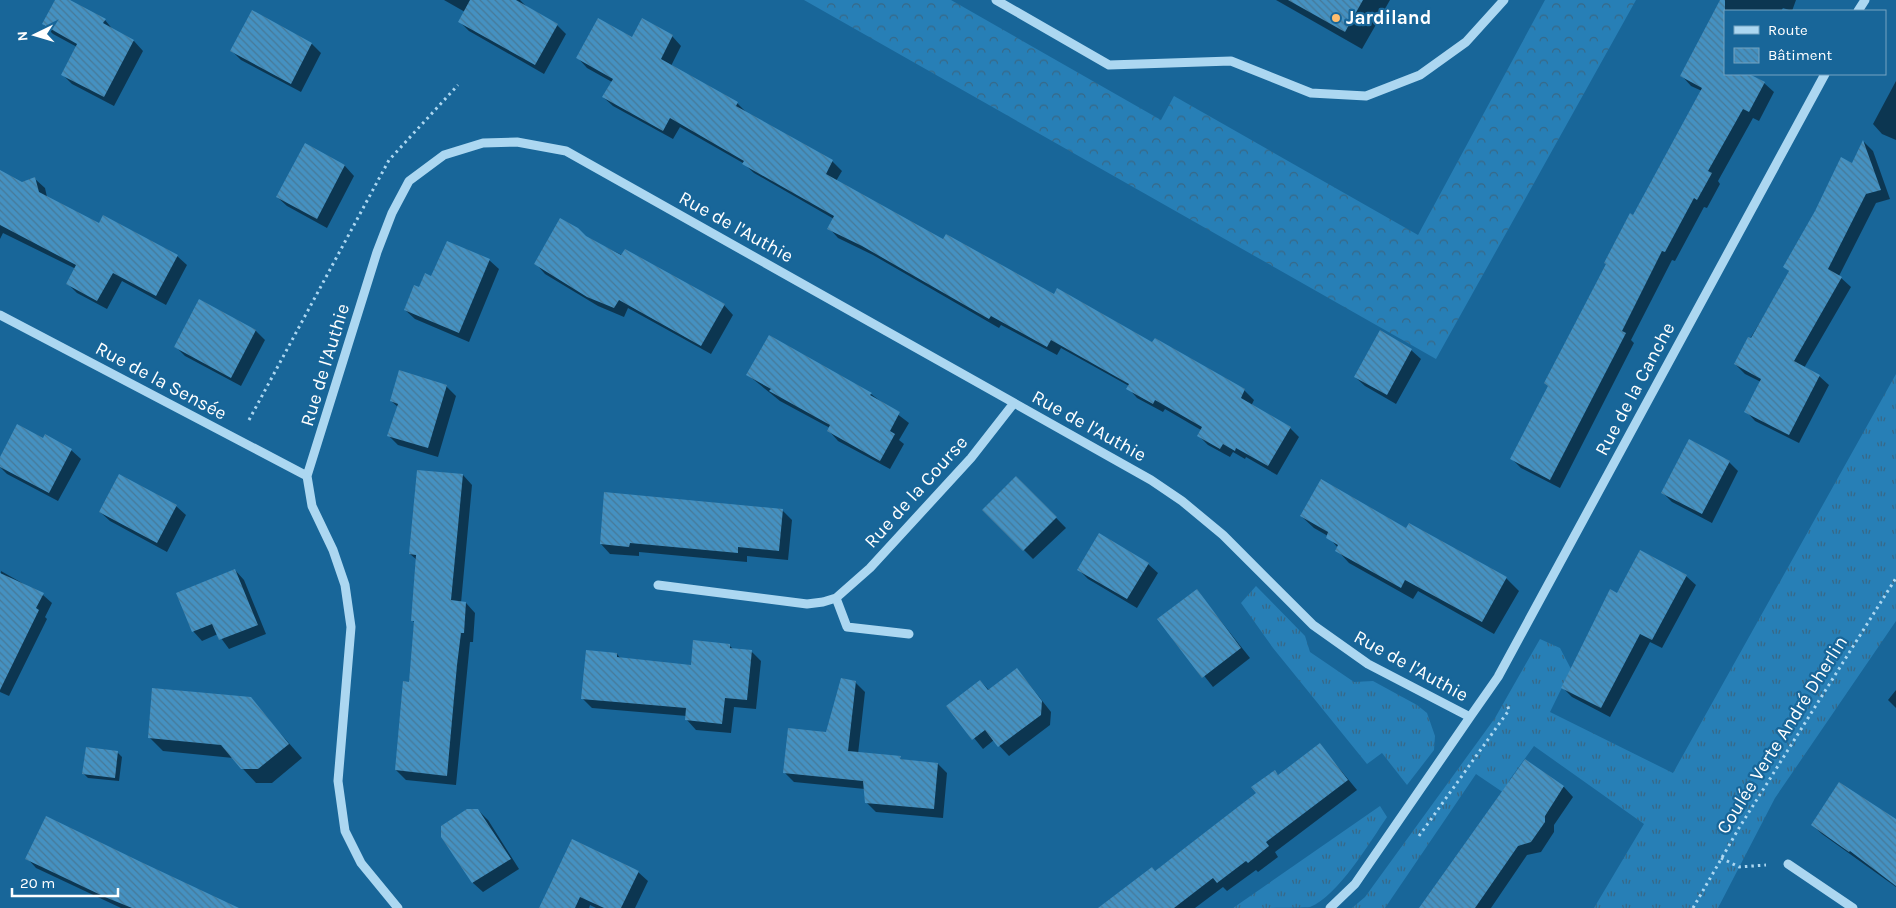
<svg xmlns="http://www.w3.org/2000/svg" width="1896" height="908" font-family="Karla,sans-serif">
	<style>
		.grass { fill: url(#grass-tufts) }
		.forest { fill: url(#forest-crowns) }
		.shadow { fill: #0007 }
		.building { fill: url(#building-back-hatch) }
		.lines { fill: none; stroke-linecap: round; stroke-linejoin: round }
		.path { stroke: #acd7f1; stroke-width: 3; stroke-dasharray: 2.5 4; stroke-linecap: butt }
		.minor { stroke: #acd7f1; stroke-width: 9 }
		.poi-dot { fill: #ffbd6d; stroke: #186699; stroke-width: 2 }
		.labels { text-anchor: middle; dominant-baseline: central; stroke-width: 4.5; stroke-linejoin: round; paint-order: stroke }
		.poi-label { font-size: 19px; font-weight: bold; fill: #fff; stroke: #186699; text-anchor: start }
		.street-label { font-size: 19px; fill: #fff; stroke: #186699 }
	</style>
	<defs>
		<pattern id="grass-tufts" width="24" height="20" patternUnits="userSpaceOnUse" patternTransform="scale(1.25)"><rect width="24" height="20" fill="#277fb6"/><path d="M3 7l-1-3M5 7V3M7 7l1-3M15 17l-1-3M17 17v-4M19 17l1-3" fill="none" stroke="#386886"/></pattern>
		<pattern id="forest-crowns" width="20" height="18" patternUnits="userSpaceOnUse" patternTransform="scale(1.25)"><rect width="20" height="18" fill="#277fb6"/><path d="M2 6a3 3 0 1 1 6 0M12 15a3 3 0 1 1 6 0" fill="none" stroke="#386886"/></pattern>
		<pattern id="building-back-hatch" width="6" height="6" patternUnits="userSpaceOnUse" patternTransform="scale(1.25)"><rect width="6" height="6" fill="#4591c1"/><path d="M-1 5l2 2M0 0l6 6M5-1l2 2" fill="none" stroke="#477998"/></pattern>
	</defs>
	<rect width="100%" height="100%" fill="#186699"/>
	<path class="grass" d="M1896 374V621L1775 798 1718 908H1594L1644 824 1534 746 1510 779 1504 793 1476 774 1385 908H1352L1365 897 1495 718 1540 639 1560 648 1571 669 1550 712 1673 773Z
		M1256 586 1305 636 1310 652 1354 682 1373 681 1417 705 1427 713 1435 736 1434 750 1407 785 1382 753 1367 764 1273 648 1241 603Z
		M1380 806 1387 817C1370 842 1338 896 1310 907 1301 908 1247 908 1233 908Z"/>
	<path class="forest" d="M804 0H951L1161 120 1174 96 1418 235 1545 0H1636L1436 359Z"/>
	<path class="shadow" d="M56 0H67L105 20 114 31 134 41 143 51 114 106 72 84 63 75 77 47 53 34 43 24Z
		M444 0H520L527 7 557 25 566 34 544 74 469 31 460 22 465 12Z
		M1276 0H1390L1362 49Z
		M1721 0H1796L1792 11 1783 8 1781 11H1725V74H1748L1764 83 1774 92 1759 121 1753 118 1718 181 1720 184 1707 208 1704 207 1675 261 1672 260 1631 340 1634 343 1560 488 1521 468 1512 459 1634 217 1702 91 1691 86 1682 76Z
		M672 36 681 46 671 66 737 103 747 113 832 161 842 171 836 181 944 241 1244 390 1254 400 1251 406 1290 428 1299 437 1277 475 1246 457 1245 459 1233 452 1230 457 1208 445 1198 435 1201 430 1165 409 1163 412 1137 398 1128 388 1129 386 1061 348 1057 355 1001 325 999 328 873 255 838 238 829 228 834 219 754 173 743 163 680 127 673 139 613 106 603 97 612 82 587 68 578 58 632 39Z
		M312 44 321 53 301 92 241 60 232 51Z
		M1896 81V140L1882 134 1873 124Z
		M1864 142 1873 151 1890 199 1876 203 1839 276 1851 287 1804 368 1819 376 1829 385 1799 443 1755 421 1746 411 1761 382 1745 374 1735 364 1790 272 1785 267 1852 165Z
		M305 145 345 166 354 176 327 228 287 206 277 197Z
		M0 172 22 183 35 179 45 188 47 197 99 225 177 256 187 265 166 305 122 281 107 309 77 293 68 284 76 269 3 233 0 239Z
		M585 237 724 305 733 315 711 354 628 308 624 317 598 306 545 274 536 264Z
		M489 260 499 269 469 342 415 319 405 310 419 289 432 277Z
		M200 301 256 331 265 340 241 386 185 356 176 347Z
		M1411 350 1421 359 1396 404 1365 386 1355 377Z
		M748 375 871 394 909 423 899 440 904 444 890 469 838 441 829 431 830 428 780 401Z
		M446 386 456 396 438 457 398 445 389 436 398 407 391 401Z
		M44 440 71 450 81 459 58 501 7 474 0 467V460Z
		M1729 462 1738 471 1712 523 1672 502 1663 493Z
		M419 471 463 475 472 485 461 603H466L475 613 473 642H470L456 785 406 780 396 770 410 683 415 623 412 620 417 560 410 554Z
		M1016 477 1066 528 1033 559 984 510Z
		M176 506 186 515 167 552 110 521 100 512Z
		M782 510 792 520 788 560 747 556V562L639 552V556L610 554 601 544Z
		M1301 516 1407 530 1506 578 1519 591 1494 634 1418 591 1413 599 1349 563 1337 550 1338 548 1328 536 1314 528Z
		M1148 564 1158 573 1137 608 1088 579 1079 570Z
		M235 570 244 580 266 634 229 649 218 634 202 641 193 631Z
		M1 571 43 595 52 603 45 617 47 619 9 696 0 692Z
		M1686 576 1696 585 1662 648 1650 642 1610 717 1572 697 1563 688 1618 595Z
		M1197 591 1250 658 1213 687 1159 619Z
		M729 645 734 650 751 651 761 661 756 709 734 707 731 733 696 730 687 720V716L592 708 582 698 617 654 621 659 692 666Z
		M1017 669 1051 712 1050 725 1009 756 994 740 983 749 948 706 980 681 989 690Z
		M855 682 865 692 858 754 938 764 947 773 943 818 876 812 866 802 865 789 794 782 785 773 827 733Z
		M1896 690V708L1888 700Z
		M250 699 302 758 272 783H256L233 758 163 751 149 737Z
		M1320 745 1357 790 1275 852 1278 857 1258 872 1256 870 1227 891 1223 887 1195 908H1106L1258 794 1274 771 1279 776Z
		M117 752 122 757 119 781 88 778 83 773Z
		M1525 761 1564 787 1573 797 1554 825V832L1541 852 1527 855 1491 908H1421Z
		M478 810 488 820 519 869 483 892 473 883 442 837Z
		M1896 821V887L1822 834 1812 825Z
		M27 858 235 908H121L36 868Z
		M638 872 648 881 635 908H596L590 905 589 908H540Z"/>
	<path class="building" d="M55 0H70L106 19 103 23 134 40 104 97 61 75 77 44 42 24Z
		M470 0H516L558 24 535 65 458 22Z
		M1288 0H1363L1345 32Z
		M1720 0H1725V74H1749L1765 82 1749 112 1743 109 1708 171 1712 173 1697 200 1694 198 1665 252 1662 251 1622 331 1626 333 1550 480 1510 459 1548 386 1544 383 1606 264 1604 263 1630 213 1633 215 1702 88 1680 76Z
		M252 10 312 43 291 84 230 51Z
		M598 18 632 37 642 18 673 35 661 59 738 102 736 106 833 160 826 174 943 239 946 234 1054 294 1057 288 1152 342 1155 338 1245 389 1241 398 1291 427 1268 466 1236 448 1235 451 1223 444 1220 449 1197 436 1202 427 1155 400 1153 404 1126 389 1129 384 1051 340 1047 347 991 316 989 319 862 246 827 229 834 216 742 164 744 161 670 118 663 131 602 97 613 79 576 58Z
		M1863 140 1881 190 1866 194 1828 269 1842 277 1794 361 1820 375 1789 435 1744 412 1761 379 1734 364 1748 337 1751 338 1789 271 1783 267 1815 211 1841 157 1852 163Z
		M305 143 345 165 317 219 276 197Z
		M0 170 22 182 35 177 39 192 99 223 103 215 178 255 156 296 113 273 97 301 66 284 76 265 0 225Z
		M560 218 578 228 586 236 621 255 625 249 725 304 701 346 619 300 614 308 587 297 534 264Z
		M447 241 490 259 459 333 404 310 414 285 419 287 425 273 431 276Z
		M199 299 256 330 231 378 174 347Z
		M1380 330 1412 349 1387 395 1354 377Z
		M769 335 872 393 870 395 900 412 890 431 895 434 880 461 827 431 830 425 769 391 771 389 746 375Z
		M399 370 447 385 428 448 387 436 398 404 390 401Z
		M17 424 43 438 45 434 72 449 49 493 0 467V457Z
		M1689 439 1730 461 1702 514 1661 493Z
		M417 470 463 474 451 600 466 602 464 633H461L457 665 447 776 395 770 403 681 409 682 414 621H411L416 555 409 554Z
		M119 474 177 505 157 543 99 512Z
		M1016 476 1057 517 1023 551 982 510Z
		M1321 479 1406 528 1409 523 1507 577 1482 622 1405 580 1401 588 1335 551 1338 545 1326 538 1328 532 1300 516Z
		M604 492 783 509 779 551 738 547V553L630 543 629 547 600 544Z
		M1099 533 1149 563 1127 599 1077 570Z
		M1640 550 1687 575 1652 640 1640 634 1601 708 1561 688 1610 589 1617 593Z
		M235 569 258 625 219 640 212 624 192 632 176 593Z
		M0 573 44 593 36 608 39 610 0 690Z
		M1197 589 1241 648 1202 678 1157 619Z
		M693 640 730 644V648L752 650 747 700 725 698 722 724 685 720 686 708 581 699 586 650 617 653V657L691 665Z
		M1017 668 1042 701 1041 715 998 747 985 730 972 740 946 706 980 680 988 690Z
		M841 678 856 681 848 751 901 756 900 759 938 763 934 809 865 803 863 781 783 773 788 728 826 732Z
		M152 688 251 697 289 744 258 769H241L221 745 148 738Z
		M1320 743 1348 780 1266 842 1269 846 1248 863 1246 861 1217 883 1213 878 1174 908H1098L1152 867 1155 871 1256 793 1251 787 1275 770 1278 775Z
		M86 747 118 751 115 778 82 774Z
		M1525 759 1564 786 1545 816V822L1531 842 1518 846 1475 908H1419Z
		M1839 782 1896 819V886L1850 851 1849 852 1811 825Z
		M467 809H478L511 859 472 883 441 837V826Z
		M46 816 141 862 239 908H132L105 897 25 859Z
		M572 839 639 871 621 908H604L580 897 575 908H539Z"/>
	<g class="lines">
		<path class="path" d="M249 420 389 160 458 85
			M1419 836 1509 710 1507 704
			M1721 858 1739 867 1766 865
			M1693 908 1739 828 1896 578"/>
		<path class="minor" d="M996 0 1109 65 1231 61 1311 93 1366 96 1420 75 1466 42 1504 0
			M1858 11 1865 0
			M0 315 307 476
			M658 585 807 604 823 602 836 598 870 568 971 458 1014 403
			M836 598 847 627 909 634
			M1470 717 1498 677 1825 74
			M1788 864 1853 908
			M398 908 361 863 345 831 338 781 351 627 345 585 333 550 312 506 307 476 377 252 392 213 409 181 444 155 483 143 517 142 566 151 1151 480 1182 501 1223 535 1313 625 1368 664 1470 717 1355 884 1330 908"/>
	</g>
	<circle class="poi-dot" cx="1336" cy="18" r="5"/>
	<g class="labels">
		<g class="poi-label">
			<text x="1346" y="18">Jardiland</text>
		</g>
		<g class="street-label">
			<text transform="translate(736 227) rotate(29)">Rue de l'Authie</text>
			<text transform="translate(325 365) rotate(-73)">Rue de l'Authie</text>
			<text transform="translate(161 381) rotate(28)">Rue de la Sensée</text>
			<text transform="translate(1635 389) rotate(-62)">Rue de la Canche</text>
			<text transform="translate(1089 426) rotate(29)">Rue de l'Authie</text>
			<text transform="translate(916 492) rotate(-48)">Rue de la Course</text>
			<text transform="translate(1411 666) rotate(29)">Rue de l'Authie</text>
			<text transform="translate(1782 735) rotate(-58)">Coulée Verte André Dherlin</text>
		</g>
	</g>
	<rect x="1724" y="10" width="162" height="65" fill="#186699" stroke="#74a3c2"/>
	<rect x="1734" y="26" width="25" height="8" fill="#acd7f1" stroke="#74a3c2"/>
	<text x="1768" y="35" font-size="15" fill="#ffffff">Route</text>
	<rect x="1734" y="48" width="25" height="15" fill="url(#building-back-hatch)" stroke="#74a3c2"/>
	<text x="1768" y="60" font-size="15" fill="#ffffff">Bâtiment</text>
	<g transform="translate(35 35) rotate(265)" stroke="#186699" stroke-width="4" paint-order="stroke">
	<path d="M0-4L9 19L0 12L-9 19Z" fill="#ffffff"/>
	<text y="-8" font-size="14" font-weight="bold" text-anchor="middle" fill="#ffffff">N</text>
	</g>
	<path d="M12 888v8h106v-8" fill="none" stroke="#ffffff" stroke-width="2.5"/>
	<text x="20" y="888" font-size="15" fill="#ffffff" stroke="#186699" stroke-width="4" paint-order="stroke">20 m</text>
</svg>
